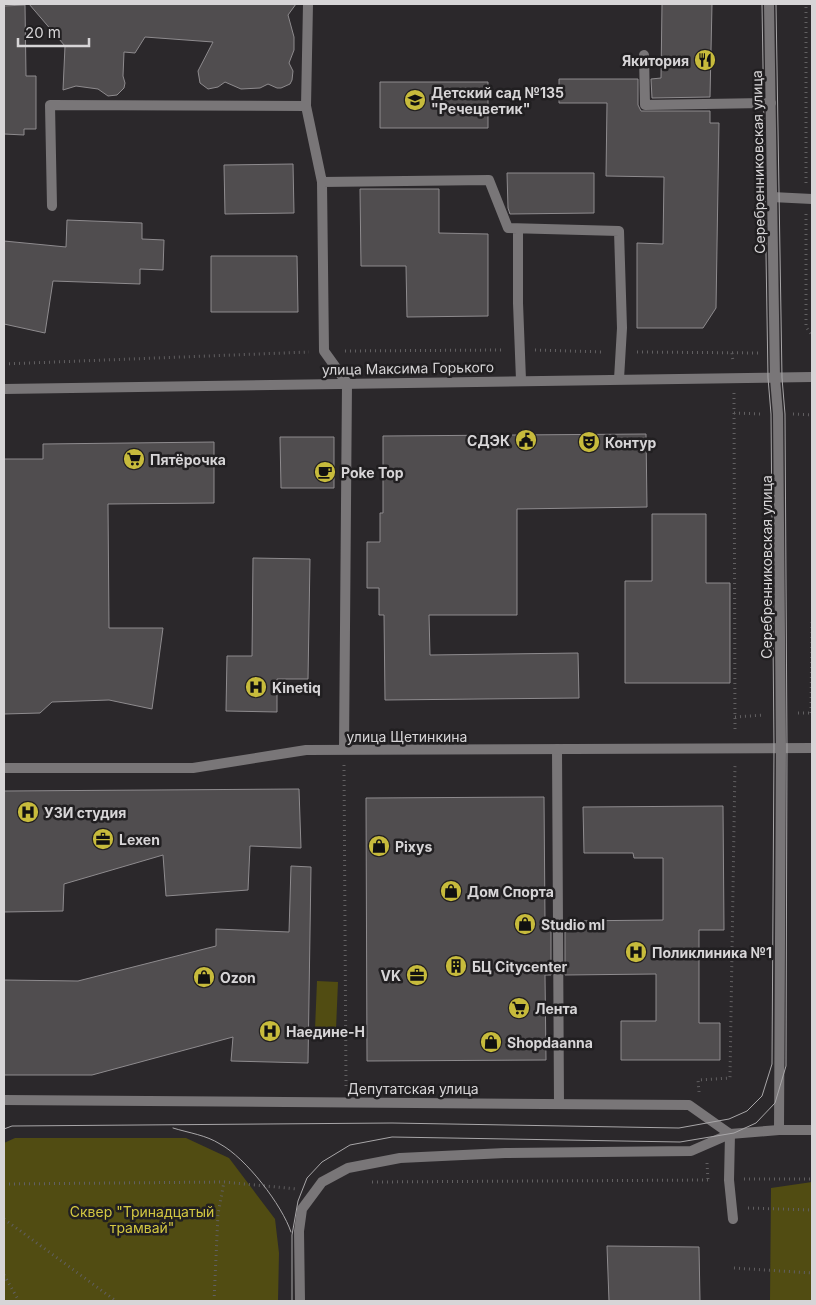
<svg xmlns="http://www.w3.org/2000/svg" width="816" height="1305" font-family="Inter,sans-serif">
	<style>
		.green { fill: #514c12 }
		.building { fill: #504d4f; stroke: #8e8b8e }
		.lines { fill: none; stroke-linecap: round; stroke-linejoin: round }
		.path { stroke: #615f61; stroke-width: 3; stroke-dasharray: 1 4; stroke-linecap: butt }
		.service { stroke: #797678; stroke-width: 10 }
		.minor { stroke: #797678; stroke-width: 10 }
		.tertiary { stroke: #797678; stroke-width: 10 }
		.tram { stroke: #a8a6a8; stroke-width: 1 }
		.labels { text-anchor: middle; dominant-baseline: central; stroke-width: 5; stroke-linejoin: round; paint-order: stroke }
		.poi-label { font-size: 14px; font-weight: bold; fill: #d7d5d7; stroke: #211f21; text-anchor: start }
		.street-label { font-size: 14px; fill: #d7d5d7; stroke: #211f21 }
		.park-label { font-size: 14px; fill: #d3c741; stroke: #211f21 }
	</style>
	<rect width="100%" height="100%" fill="#2b282b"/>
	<path class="green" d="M317 981 338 982 336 1029H315Z
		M15 1138H186L229 1158 275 1219 279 1253 278 1301H4V1143Z
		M812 1182V1301H770L771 1188Z"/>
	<path class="building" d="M29 4H296L288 15 294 37V50L289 63 293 71 292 80 290 84 281 88H277L268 84 260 88 241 89 225 82 218 87 208 89 200 83 198 71 213 42 145 37 135 53 124 52 123 76 125 83 124 88 117 95 108 96 98 89 76 86 63 90 65 46Z
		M662 4H712L710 97 652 98 651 79 661 78Z
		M25 5 26 76H36V129H24V135L4 134V6Z
		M559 79H638V105L641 111H710V123H719L716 308 703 328H637V243L663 244 664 177 606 176 607 103H559Z
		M380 82H488V128H380Z
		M293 164 294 213 225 214 224 165Z
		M507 173H594V213L510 214 508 208Z
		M360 189H439V233L488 234V316L407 317 406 266H361Z
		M67 220 142 223V239L164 240 163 270 140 269V284L53 281 45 333 4 324V241L66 247Z
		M211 256H297L298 312H211Z
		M646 434 647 507 517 509V615H429L430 655 578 653 579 698 385 700 384 615H379V588H367V542H380V513H383V436Z
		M280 437H334V488H281Z
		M214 442V503L108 504 109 628H163L152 709 109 700 52 702 40 713 4 714V459H43V444Z
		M652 514H706V583H730V683H625V581H652Z
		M253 558 310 559 308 679H277V712L226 711 227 656H252Z
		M299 789 301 848 250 846 248 890 166 896 163 855 64 884 63 911 4 912V791Z
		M544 797 545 921H551V975H545L546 1060 367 1061 366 798Z
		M723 806 724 930H699V1023H720V1060H621V1021H656V974L565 975V921L663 920V858H634L633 853H584L583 807Z
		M291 866 311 867 308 1063 231 1061 233 1037 92 1075H4V980L78 981 216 946V929L289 932Z
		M607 1246 699 1247 700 1301H609Z"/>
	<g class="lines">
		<path class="path" d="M806 183V4
			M806 214V327L812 335
			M535 350 604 352
			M345 351 504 350
			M637 352 759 353
			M732 353 733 362
			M4 364 309 352
			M734 393 735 732
			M734 413 762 414
			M793 414 812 415
			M798 713H812
			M811 713 812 620
			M735 717 764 715
			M344 765 346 1086
			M699 1092 698 1080 730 1078 735 765
			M707 1163 708 1180
			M744 1179H812
			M372 1182 708 1180
			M4 1184 224 1182 297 1189
			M748 1208 812 1210
			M4 1219 116 1301
			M734 1268 812 1273
			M4 1275 19 1301
			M214 1301 218 1214 224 1182"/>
		<path class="service" d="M644 55 645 105 771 103
			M306 106 322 182
			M772 197 812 199
			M52 206 50 105 306 106 308 4
			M518 229V303L521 380
			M347 383 324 351 322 182 489 180 508 228 619 231 622 328 619 379
			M557 749 559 1104
			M730 1134 729 1180 733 1219"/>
		<path class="minor" d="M344 750 347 383
			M4 768H193L306 750 812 748
			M4 1100 689 1105 730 1134 779 1130
			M300 1301 299 1231 302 1209 322 1182 348 1168 400 1158 505 1153 691 1151 730 1134"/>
		<path class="tertiary" d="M769 4 775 378 778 414 781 748 779 1130H812
			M4 389 812 377"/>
		<path class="tram" d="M173 1128C189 1133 206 1135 220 1144 246 1158 282 1205 291 1232
			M4 1129 12 1126 392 1123 679 1128 729 1119 747 1111 762 1096 772 1064 774 748 771 414 768 378 762 4
			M292 1301V1235L298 1201 307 1178 322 1162 350 1145 392 1137 680 1142 734 1133 756 1123 775 1103 786 1066 787 748 785 414 782 378 776 4"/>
	</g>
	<defs>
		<g id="restaurant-disc" transform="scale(1.125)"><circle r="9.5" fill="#c7bb3c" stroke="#211f21"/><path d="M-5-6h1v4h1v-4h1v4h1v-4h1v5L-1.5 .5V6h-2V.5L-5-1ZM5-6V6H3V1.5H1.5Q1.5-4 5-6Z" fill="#111"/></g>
		<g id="school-disc" transform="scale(1.125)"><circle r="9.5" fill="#c7bb3c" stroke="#211f21"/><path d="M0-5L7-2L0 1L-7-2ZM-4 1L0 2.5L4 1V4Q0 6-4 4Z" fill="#111"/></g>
		<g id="civic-disc" transform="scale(1.125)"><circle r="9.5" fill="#c7bb3c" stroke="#211f21"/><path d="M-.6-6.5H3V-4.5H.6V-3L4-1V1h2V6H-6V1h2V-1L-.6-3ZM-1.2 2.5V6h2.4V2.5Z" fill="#111"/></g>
		<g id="theatre-disc" transform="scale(1.125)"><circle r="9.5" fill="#c7bb3c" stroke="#211f21"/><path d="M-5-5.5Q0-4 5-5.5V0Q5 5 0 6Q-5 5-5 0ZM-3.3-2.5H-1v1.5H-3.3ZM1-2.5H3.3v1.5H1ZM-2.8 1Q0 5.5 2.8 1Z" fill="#111"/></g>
		<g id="supermarket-disc" transform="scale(1.125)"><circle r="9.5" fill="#c7bb3c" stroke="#211f21"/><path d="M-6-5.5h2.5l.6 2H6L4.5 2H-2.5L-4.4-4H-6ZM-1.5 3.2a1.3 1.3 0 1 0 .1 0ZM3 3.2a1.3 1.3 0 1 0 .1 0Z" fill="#111"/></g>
		<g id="cafe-disc" transform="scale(1.125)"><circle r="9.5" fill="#c7bb3c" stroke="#211f21"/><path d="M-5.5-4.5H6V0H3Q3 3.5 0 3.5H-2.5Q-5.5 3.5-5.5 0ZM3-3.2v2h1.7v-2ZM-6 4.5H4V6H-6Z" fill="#111"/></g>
		<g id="hospital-disc" transform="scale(1.125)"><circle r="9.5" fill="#c7bb3c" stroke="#211f21"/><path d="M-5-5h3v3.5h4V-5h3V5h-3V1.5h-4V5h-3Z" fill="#111"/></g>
		<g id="office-disc" transform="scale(1.125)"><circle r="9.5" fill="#c7bb3c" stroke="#211f21"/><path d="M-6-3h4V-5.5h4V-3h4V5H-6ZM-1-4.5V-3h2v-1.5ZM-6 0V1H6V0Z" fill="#111"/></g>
		<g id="shop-disc" transform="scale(1.125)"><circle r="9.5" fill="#c7bb3c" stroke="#211f21"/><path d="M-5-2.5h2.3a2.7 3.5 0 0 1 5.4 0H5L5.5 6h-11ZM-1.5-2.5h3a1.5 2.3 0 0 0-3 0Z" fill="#111"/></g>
		<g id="building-disc" transform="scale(1.125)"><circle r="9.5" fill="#c7bb3c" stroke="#211f21"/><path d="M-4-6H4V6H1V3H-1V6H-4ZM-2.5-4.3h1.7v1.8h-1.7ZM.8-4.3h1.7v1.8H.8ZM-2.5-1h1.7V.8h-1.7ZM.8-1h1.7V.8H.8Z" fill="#111"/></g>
	</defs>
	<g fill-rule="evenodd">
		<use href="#restaurant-disc" x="705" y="60"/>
		<use href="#school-disc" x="415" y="100"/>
		<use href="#civic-disc" x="526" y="440"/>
		<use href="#theatre-disc" x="589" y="442"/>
		<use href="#supermarket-disc" x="134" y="459"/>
		<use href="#cafe-disc" x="325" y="472"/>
		<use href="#hospital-disc" x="256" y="687"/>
		<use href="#hospital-disc" x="28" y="812"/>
		<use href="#office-disc" x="103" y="839"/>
		<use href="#shop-disc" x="379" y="846"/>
		<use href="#shop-disc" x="451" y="891"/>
		<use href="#shop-disc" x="525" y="924"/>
		<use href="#hospital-disc" x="636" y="952"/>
		<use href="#building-disc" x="456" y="966"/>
		<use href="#office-disc" x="417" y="975"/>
		<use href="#shop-disc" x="204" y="977"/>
		<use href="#supermarket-disc" x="519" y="1008"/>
		<use href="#hospital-disc" x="270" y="1031"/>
		<use href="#shop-disc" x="491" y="1042"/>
	</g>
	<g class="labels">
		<g class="poi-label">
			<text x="689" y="60" text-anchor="end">Якитория</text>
			<text x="431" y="92">Детский сад №135<tspan x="431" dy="16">"Речецветик"</tspan></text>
			<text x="510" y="440" text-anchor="end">СДЭК</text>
			<text x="605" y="442">Контур</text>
			<text x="150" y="459">Пятёрочка</text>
			<text x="341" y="472">Poke Top</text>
			<text x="272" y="687">Kinetiq</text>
			<text x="44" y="812">УЗИ студия</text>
			<text x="119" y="839">Lexen</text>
			<text x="395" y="846">Pixys</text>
			<text x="467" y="891">Дом Спорта</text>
			<text x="541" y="924">Studio ml</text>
			<text x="652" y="952">Поликлиника №1</text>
			<text x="472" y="966">БЦ Citycenter</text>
			<text x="401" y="975" text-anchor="end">VK</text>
			<text x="220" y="977">Ozon</text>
			<text x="535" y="1008">Лента</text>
			<text x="286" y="1031">Наедине-Н</text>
			<text x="507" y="1042">Shopdaanna</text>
		</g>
		<g class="street-label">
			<text transform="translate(758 162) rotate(-91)">Серебренниковская улица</text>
			<text transform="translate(408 368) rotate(-1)">улица Максима Горького</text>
			<text transform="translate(766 567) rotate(-90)">Серебренниковская улица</text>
			<text x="407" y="736">улица Щетинкина</text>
			<text x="413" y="1088">Депутатская улица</text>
		</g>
		<g class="park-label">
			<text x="142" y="1211">Сквер "Тринадцатый<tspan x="142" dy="16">трамвай"</tspan></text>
		</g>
	</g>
	<rect width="816" height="1305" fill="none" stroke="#d7d5d7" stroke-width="10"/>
	<path d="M18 38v8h71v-8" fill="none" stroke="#d7d5d7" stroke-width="2.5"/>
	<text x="25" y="38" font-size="15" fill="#d7d5d7" stroke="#211f21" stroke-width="4" paint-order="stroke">20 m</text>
</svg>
